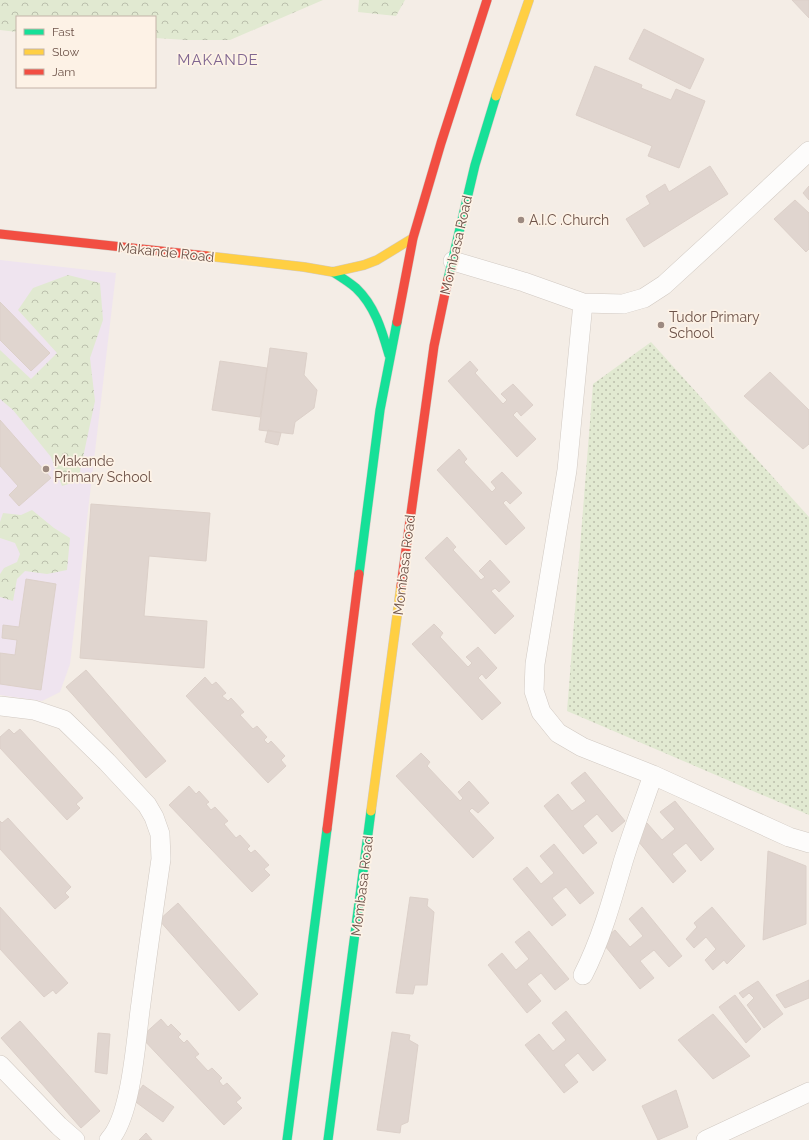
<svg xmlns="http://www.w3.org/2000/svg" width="809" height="1140" font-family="Raleway,sans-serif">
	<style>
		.education { fill: #efe4ef }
		.grass { fill: url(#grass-dots) }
		.forest { fill: url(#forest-crowns) }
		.building { fill: #e0d5cf; stroke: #dcd0c9 }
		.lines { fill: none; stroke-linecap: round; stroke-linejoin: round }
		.street-casing { stroke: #d1c9c2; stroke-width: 20 }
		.fast-casing { stroke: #d2cac3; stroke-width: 10 }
		.slow-casing { stroke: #d2cac3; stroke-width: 10 }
		.jam-casing { stroke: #d2cac3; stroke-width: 10 }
		.street { stroke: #fdfcfb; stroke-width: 19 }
		.fast { stroke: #16e098; stroke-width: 9 }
		.slow { stroke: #ffcf43; stroke-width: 9 }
		.jam { stroke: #f24e42; stroke-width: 9 }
		.poi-dot { fill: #9d8a81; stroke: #fdf2e6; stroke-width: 1.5 }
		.labels { text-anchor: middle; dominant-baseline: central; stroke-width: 3.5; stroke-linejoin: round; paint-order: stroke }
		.poi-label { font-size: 14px; fill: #6e544a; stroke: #fdf2e6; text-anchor: start }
		.street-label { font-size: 14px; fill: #6e544a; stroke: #fdf2e6 }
		.neighbourhood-label { font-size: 15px; letter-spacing: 1px; fill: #7f6691; stroke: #fdf2e6 }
	</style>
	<defs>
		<pattern id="grass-dots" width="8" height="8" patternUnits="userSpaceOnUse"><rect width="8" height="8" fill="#e1e9d1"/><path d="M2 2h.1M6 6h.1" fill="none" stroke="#bbbfac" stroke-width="1.8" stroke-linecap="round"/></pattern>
		<pattern id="forest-crowns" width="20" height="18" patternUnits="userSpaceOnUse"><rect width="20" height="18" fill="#e1e9d1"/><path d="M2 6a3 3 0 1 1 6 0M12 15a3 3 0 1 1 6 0" fill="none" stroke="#bbbfac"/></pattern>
	</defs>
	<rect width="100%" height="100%" fill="#f4ede6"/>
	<path class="education" d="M0 260 116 273 70 664 60 692 42 701 0 695Z"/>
	<path class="grass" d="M651 342 809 517V815L567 711 593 384Z"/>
	<path class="forest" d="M0 0H323L230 40H186L155 38V17H17V32L0 30Z
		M359 0H405L396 16 358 12Z
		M68 275 100 283 103 320 90 358 95 401 78 481 62 486 51 457 13 410 0 399V350L31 379 57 353 18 310 33 288Z
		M32 510 54 528 70 538 67 570 47 574 25 571 17 579 13 601 0 597V574L4 568 17 562 20 554 15 543 0 538V522L3 513 21 515Z"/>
	<path class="building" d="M792 0H809V18Z
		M644 29 704 59 690 89 629 59Z
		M595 66 642 85 641 88 671 100 676 89 705 101 679 168 648 156 652 146 576 115Z
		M710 166 728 194 644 247 626 219 650 204 646 196 665 184 669 192Z
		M809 186V200L803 193Z
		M795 200 809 213V249L806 252 774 219Z
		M0 302 50 353 31 371 0 340Z
		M270 348 307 353 304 375 317 390 314 408 295 422 293 434 259 430Z
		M220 361 267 368 260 417 212 410Z
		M470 361 478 370 475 373 503 404 507 400 501 394 513 384 533 405 521 416 517 411 513 415 536 439 517 457 448 381Z
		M770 372 809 410V444L803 449 744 396Z
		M0 420 51 478 19 506 9 495 18 486 0 466Z
		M268 430 281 433 278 445 265 442Z
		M459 449 467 459 464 462 492 492 496 488 491 482 502 472 522 493 510 504 506 500 503 503 525 528 506 545 437 470Z
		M91 504 210 513 206 561 149 556 144 616 207 621 204 668 80 658Z
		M447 537 456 547 453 550 481 580 485 577 479 571 490 560 510 582 499 592 495 588 491 591 514 616 495 634 425 558Z
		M26 579 56 584 41 690 0 684V653L15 655 17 640 2 638 3 625 19 627Z
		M434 624 443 633 440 637 468 667 472 663 466 657 478 647 497 668 486 679 482 674 478 678 501 703 482 720 412 644Z
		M86 670 166 761 146 778 66 687Z
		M205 677 212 685 216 682 226 693 222 696 228 701 231 698 244 712 240 715 253 729 257 726 267 737 264 740 268 744 271 741 285 756 281 760 286 766 268 783 186 696Z
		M9 729 14 734 20 729 83 798 76 804 80 808 67 820 0 748V737Z
		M421 753 430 762 427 766 460 801 463 798 458 792 469 781 489 803 478 813 472 808 469 811 494 838 473 858 396 776Z
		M585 772 625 821 612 832 597 814 583 826 597 843 583 854 544 806 558 794 572 811 586 801 571 783Z
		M189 786 196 794 199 791 209 802 206 804 211 810 215 807 228 821 224 824 236 838 240 835 250 846 247 849 251 853 255 850 269 865 264 869 270 875 252 892 169 805Z
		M675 801 714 849 701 861 686 843 672 854 686 871 673 883 633 835 647 823 662 840 675 829 660 812Z
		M8 818 71 887 65 893 69 897 55 909 0 849V821L2 823Z
		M554 844 594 893 580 904 566 887 552 898 566 915 552 926 513 879 527 867 541 884 554 873 540 856Z
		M768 851 806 866V924L763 940Z
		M410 897 428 899 427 906 434 912 427 985H415L413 994 396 993Z
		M178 903 258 994 239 1011 159 920Z
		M0 907 68 983 56 994 53 990 44 997 0 949Z
		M642 907 682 956 669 967 654 950 640 961 654 978 640 989 601 941 615 930 630 947 643 936 629 919Z
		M712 907 745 946 727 964 724 960 713 970 705 960 716 949 706 937 694 948 686 939 697 927 694 923Z
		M529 931 569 979 555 990 541 973 527 984 541 1001 527 1013 488 965 502 953 516 970 529 959 515 942Z
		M809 980V998L785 1008 776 995Z
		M758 981 783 1014 764 1028 747 1005 754 998 749 993 743 998 739 993Z
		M735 995 761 1029 746 1043 719 1007Z
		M566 1011 606 1060 593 1071 578 1053 564 1065 578 1082 564 1093 525 1045 539 1034 553 1051 566 1040 552 1023Z
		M713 1014 750 1056 713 1079 678 1040Z
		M161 1019 168 1027 171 1024 181 1034 178 1037 184 1043 187 1040 199 1054 195 1057 208 1071 212 1068 222 1078 219 1081 223 1086 227 1083 241 1098 236 1102 242 1108 224 1125 141 1037Z
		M20 1021 100 1111 81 1128 1 1038Z
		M392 1032 410 1035 409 1040 418 1045 408 1122 401 1125 400 1133 377 1130Z
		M98 1033 110 1034 107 1074 95 1072Z
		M143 1085 174 1107 163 1122 133 1100Z
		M676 1090 688 1127 658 1140 642 1106Z
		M146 1133 152 1140H139Z"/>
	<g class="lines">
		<g class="street-casing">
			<path id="street" d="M453 261 524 282 583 303 623 304 644 298 664 285 736 219 809 151
				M583 303 567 470 535 664 534 691 541 712 558 733 582 747 653 775 789 837 809 843
				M0 706 34 710 64 720 107 762 147 805 154 817 160 834 161 859C154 907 147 955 141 1003 136 1037 132 1116 109 1140
				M583 975C601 940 612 900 623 862 632 833 643 804 653 775
				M0 1065 59 1126 75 1140
				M706 1140 809 1092"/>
		</g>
		<g class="fast-casing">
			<path id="fast" d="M333 272C341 277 349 282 356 288 375 306 382 331 389 355
				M448 279 475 165 496 96
				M359 574 380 410 397 322
				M287 1140 327 829
				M328 1140 371 811"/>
		</g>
		<g class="slow-casing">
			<path id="slow" d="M496 96 529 0
				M207 256 304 267 333 272 364 265 377 260 413 238
				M371 811 401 586"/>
		</g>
		<g class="jam-casing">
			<path id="jam" d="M0 234 207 256
				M397 322 413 238 441 143 487 0
				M401 586 434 346 448 279
				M327 829 359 574"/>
		</g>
		<use href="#street" class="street"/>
		<use href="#fast" class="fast"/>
		<use href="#slow" class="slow"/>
		<use href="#jam" class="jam"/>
	</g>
	<g class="poi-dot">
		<circle cx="521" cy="220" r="4"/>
		<circle cx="661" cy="325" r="4"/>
		<circle cx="46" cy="469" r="4"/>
	</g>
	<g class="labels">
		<g class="poi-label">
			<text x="529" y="220">A.I.C .Church</text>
			<text x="669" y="317">Tudor Primary<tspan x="669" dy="16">School</tspan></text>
			<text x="54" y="461">Makande<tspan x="54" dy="16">Primary School</tspan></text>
		</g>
		<g class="street-label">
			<text transform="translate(456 245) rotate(-77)">Mombasa Road</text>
			<text transform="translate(166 252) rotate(6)">Makande Road</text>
			<text transform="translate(404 565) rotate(-83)">Mombasa Road</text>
			<text transform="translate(362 886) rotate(-83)">Mombasa Road</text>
		</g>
		<g class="neighbourhood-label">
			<text x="218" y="60">MAKANDE</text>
		</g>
	</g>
	<rect x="16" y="16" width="140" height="72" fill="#fdf2e6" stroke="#c4b3a8"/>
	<rect x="24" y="29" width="20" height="6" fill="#16e098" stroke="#c4b3a8"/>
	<text x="52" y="36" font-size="12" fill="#6e544a">Fast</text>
	<rect x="24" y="49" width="20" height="6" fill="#ffcf43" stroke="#c4b3a8"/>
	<text x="52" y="56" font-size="12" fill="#6e544a">Slow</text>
	<rect x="24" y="69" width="20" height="6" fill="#f24e42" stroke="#c4b3a8"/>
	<text x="52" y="76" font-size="12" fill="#6e544a">Jam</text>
</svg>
